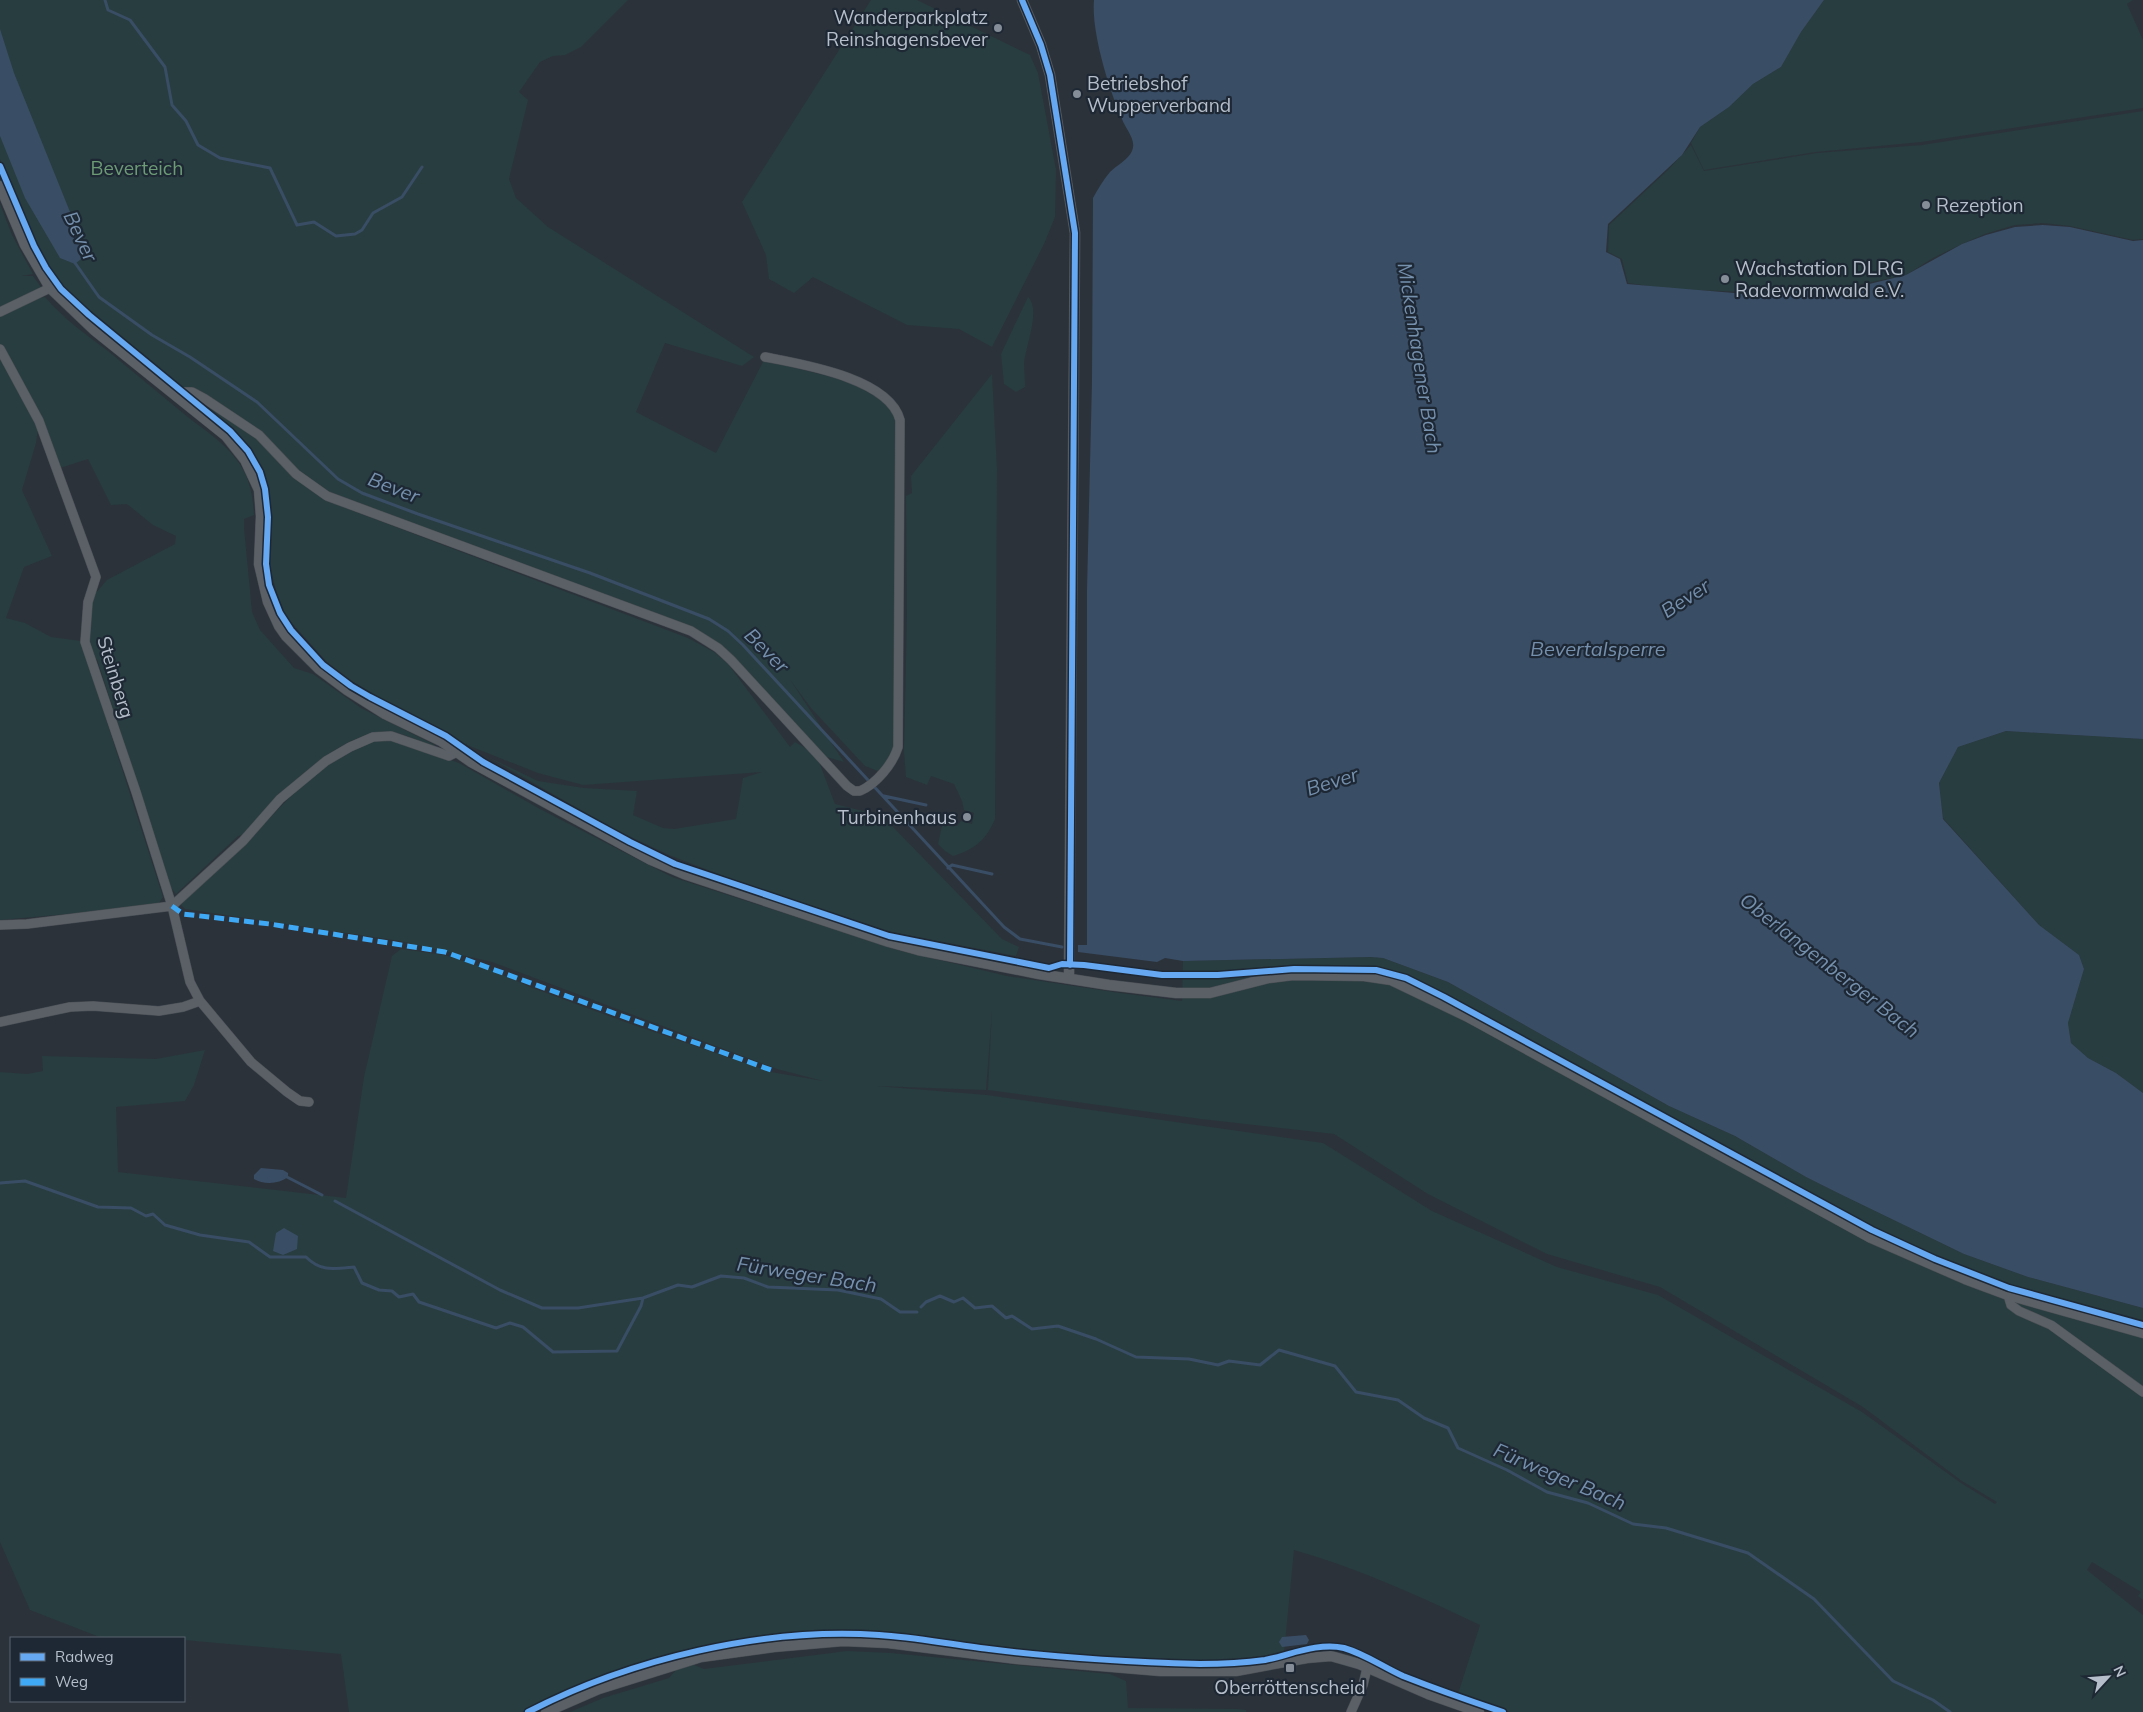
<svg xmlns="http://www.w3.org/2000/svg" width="2143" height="1712" font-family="Mulish,sans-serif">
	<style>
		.green { fill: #283d3f; fill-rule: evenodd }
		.water { fill: #394d65 }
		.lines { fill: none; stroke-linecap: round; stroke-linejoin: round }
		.stream { stroke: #394d65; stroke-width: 3 }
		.minor-casing { stroke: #494e54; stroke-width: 10 }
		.tertiary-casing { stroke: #494e54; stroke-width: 11 }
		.minor { stroke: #5b6067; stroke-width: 9 }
		.tertiary { stroke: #5b6067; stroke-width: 10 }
		.quiet { stroke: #3fa9f5; stroke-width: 5; stroke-dasharray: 10 5; stroke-linecap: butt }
		.cycleway-casing { stroke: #1e2835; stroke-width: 9 }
		.cycleway { stroke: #66a8f1; stroke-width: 6 }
		.poi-dot { fill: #858d98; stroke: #1e2835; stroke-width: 2 }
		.labels { text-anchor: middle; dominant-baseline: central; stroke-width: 4.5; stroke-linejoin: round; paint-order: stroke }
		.poi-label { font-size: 19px; fill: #b5beca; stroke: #1e2835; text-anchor: start }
		.park-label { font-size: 19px; fill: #6c9b75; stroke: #1e2835 }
		.street-label { font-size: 19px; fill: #b5beca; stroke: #1e2835 }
		.water-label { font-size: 20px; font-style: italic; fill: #7590ad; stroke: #1e2835 }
	</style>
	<rect width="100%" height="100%" fill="#2b323a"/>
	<path class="green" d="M0 0H628L581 47 565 55 553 56 540 62 519 92 528 100 509 179 516 198 548 227 754 357 742 366 665 343 636 412 716 453 764 360 851 382 890 405 899 426 896 742 889 761 878 771 865 766 811 708 791 681 844 762 816 754 835 804 879 815 892 826 1002 939 1019 947 1016 956 891 932 739 882 669 855 616 830 488 757 538 781 584 788 637 791 633 815 663 828 674 829 736 819 743 778 762 772 583 785 538 773 467 745V743L464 747 449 735 394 707 355 683 327 662 282 612 269 564 270 494 266 478 259 464 251 449 234 431 135 348 132 351 75 307 43 258 0 159ZM327 498 691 631 731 660 814 753 795 742 790 747 728 664 714 652 688 638 343 507Z
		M871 0H917L1030 55 1038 73 1056 170 1055 217 1044 244 992 347 959 329 907 325 813 277 794 293 769 279 766 255 742 202Z
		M1824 0H2133L2127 4 2143 40V108L1921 142 1816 152 1704 170 1691 143 1700 127 1729 107 1753 84 1781 67 1801 32Z
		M2143 111V239L2133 240 2070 226 2043 223 2015 225 1985 234 1962 244 1933 258 1906 275 1857 285 1746 292 1671 289 1628 283 1622 259 1608 252 1609 225 1668 170 1691 145 1704 171 1817 153 1922 145Z
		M0 204 12 235 33 274 22 276H33L41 287 36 292 0 308Z
		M45 297C65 320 84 333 108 351 133 372 159 393 184 414 204 430 229 445 242 468 251 483 253 499 254 515L244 519V528L252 612 260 630 294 668 313 674 361 708 435 745 434 747C421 742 404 733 390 732 338 729 275 799 243 835L238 836 176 894 171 888 97 659 90 658 88 602 107 580 175 544 176 536 153 525 127 504 111 505 88 459 57 469 39 422 36 443 22 490 52 556 24 567 6 618 25 623 51 637 81 641 163 897 159 903 89 912 0 920V353L7 361 0 344V316L39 298Z
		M1028 297C1041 310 1026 345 1024 363 1024 370 1025 379 1025 387L1016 392 1004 384 1001 354Z
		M992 374 997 469 995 819C987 839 974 850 953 856L945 851 938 844 942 826H957L961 821 972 824 974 813 964 810 962 801 954 784 931 776 927 785 906 777 904 752 907 613 906 496 912 493 911 476Z
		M2006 731 2143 739V1093L2116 1073 2088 1058 2071 1043 2068 1023 2084 969 2079 955 2039 925 1943 818 1939 783 1958 747Z
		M391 739 459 763 540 809 672 877 901 951 1007 976 1120 993 1182 1001 1183 961 1371 957 1383 958 1448 982 1669 1106 1735 1136 1806 1177 1840 1194 1964 1254 2028 1277 2143 1308V1600L2138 1596 2141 1592 2092 1562 2087 1570 2143 1615V1712H1510L1458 1694 1480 1625C1419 1596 1358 1568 1294 1550L1284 1653 1221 1662 1105 1659 880 1633 797 1635 731 1643 681 1653 578 1686 522 1712H349L341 1654 184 1640V1638H102L30 1610 0 1542V1072L27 1074 43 1071 42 1056 156 1059 205 1050 194 1085 185 1101 116 1107 118 1172 346 1198 364 1077 392 956 401 949 444 955 489 969 530 987 628 1023 771 1072 823 1081 777 1069 492 962 400 941 185 909 181 905 196 888C216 870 236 852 255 833 293 796 334 742 391 739ZM992 1011 988 1090 1201 1119 1334 1134 1428 1194 1547 1254 1660 1287 1863 1407 1962 1481 1997 1502 1995 1504 1961 1483 1862 1412 1658 1295 1557 1267 1432 1211 1323 1143 987 1095 876 1086 986 1090Z
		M847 1651 891 1653 1110 1674 1126 1681 1128 1708 1238 1709 1246 1710V1712H570L603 1698 669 1678 684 1661 704 1669Z"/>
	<path class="water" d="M1094 0H1824L1801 32 1781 67 1753 84 1729 107 1700 127 1682 155 1608 224 1606 252 1620 259 1627 284 1746 294 1857 287 1906 275 1962 244 1986 235 2015 227 2043 225 2070 227 2133 241 2143 240V739L2006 731 1958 747 1939 783 1943 819 2039 925 2079 955 2084 969 2068 1023 2071 1043 2088 1058 2116 1073 2143 1093V1308L2028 1277 1964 1254 1840 1194 1806 1177 1735 1136 1669 1106 1448 982 1383 958 1371 957 1183 961 1165 958 1157 962 1078 952V945H1087V590L1092 381 1093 198C1098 189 1103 180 1110 172 1117 165 1128 160 1132 151 1137 140 1125 128 1122 119 1109 90 1091 31 1094 0Z
		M0 29 14 73 87 254 75 264 60 258 25 198 0 136Z
		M261 1168 283 1170 288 1173V1177C279 1184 264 1185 254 1179V1175Z
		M284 1228 298 1236 297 1249 283 1255 273 1251 276 1233Z
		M1306 1635 1309 1640 1307 1644 1282 1647 1279 1642 1282 1637Z"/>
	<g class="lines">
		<path class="stream" d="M105 0 108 10 130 20 165 67 172 105 186 121 198 145 220 158 270 168 297 225 314 222 336 236 355 234 362 230 373 213 402 197 422 167
			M73 260 99 297 152 335 190 357 257 402 338 479 362 493 418 514 590 573 709 619 728 631 743 645 1004 927 1020 939 1062 947
			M884 796 926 805
			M948 868 952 865 992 874
			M285 1176 322 1195
			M0 1183 25 1181 98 1207 131 1208 146 1216 153 1214 165 1225 200 1235 249 1242 270 1257H306C321 1272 334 1269 354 1267L362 1283 379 1290 392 1291 399 1297 413 1294 419 1302 496 1328 510 1323 523 1327 553 1352 617 1351 641 1306 643 1298 678 1285 692 1287 721 1276 744 1278 768 1287 838 1290 881 1299 900 1312H917
			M335 1201 500 1290 542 1308H578L643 1298
			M921 1307 926 1302 940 1296 954 1302 963 1298 975 1308 992 1306 1006 1318 1012 1316 1032 1329 1058 1326 1096 1339 1136 1357 1189 1359 1218 1365 1229 1361 1260 1365 1279 1350 1335 1366 1356 1392 1398 1400 1424 1418 1448 1428 1458 1448 1507 1470 1547 1492 1588 1503 1633 1524 1666 1528 1748 1553 1814 1599 1893 1681 1933 1700 1950 1712"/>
		<g class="minor-casing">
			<path id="minor" d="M0 312 50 288
				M0 349 39 421 96 577 88 602 85 642 136 792 172 906 190 982 200 1001 251 1062 287 1092 300 1101 309 1102
				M176 396 180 392H192L205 399 259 435 296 474 327 496 691 631 718 648 731 660 847 786 854 791H860C876 784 893 764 898 747L900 420C889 378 801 364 765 357
				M0 925 27 924 172 906 243 841 280 799 326 761 350 747 373 737 391 736 449 756 457 752
				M0 1022 70 1007 93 1006 159 1011 183 1007 200 1001
				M2008 1295 2011 1305 2019 1311 2051 1325 2143 1392
				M1351 1712 1363 1685 1367 1668"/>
		</g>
		<g class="tertiary-casing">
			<path id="tertiary" d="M1022 0 1041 45 1050 75 1075 233 1069 978
				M0 186 25 245 50 288 94 330 226 436 245 460 259 490 261 516 259 564 268 602 279 626 286 636 319 669 347 690 385 714 441 741 471 762 651 860 684 874 889 942 918 950 1039 974 1109 985 1176 993H1210L1269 978 1293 975 1364 976 1391 980 1468 1017 1871 1238 1965 1279 2008 1295 2143 1333
				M546 1712 599 1689 701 1657 774 1647 843 1641 888 1643 1017 1659 1160 1671H1236L1307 1658 1331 1656 1359 1664 1428 1694 1479 1712"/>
		</g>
		<use href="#minor" class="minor"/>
		<use href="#tertiary" class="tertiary"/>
		<path class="quiet" d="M172 906 183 914 270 924 445 952 771 1070"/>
		<g class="cycleway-casing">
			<path id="cycleway" d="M1022 0 1041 45 1050 75 1075 233 1070 965
				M0 166 34 246 46 268 61 289 89 315 230 431 248 451 260 472 265 489 268 517 266 564 269 585 280 613 291 630 323 665 351 686 370 697 446 736 483 762 630 842 675 864 889 936 1049 968 1062 964 1084 965 1162 975H1218L1294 969 1376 970 1406 978 1444 997 1872 1230 1935 1259 2009 1288 2143 1325
				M528 1712C630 1659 764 1627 879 1635 915 1637 952 1645 989 1649 1059 1658 1129 1662 1200 1664 1222 1664 1243 1663 1265 1660 1290 1655 1318 1642 1344 1648 1365 1654 1383 1667 1403 1676 1436 1689 1470 1701 1503 1712"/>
		</g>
		<use href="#cycleway" class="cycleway"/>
	</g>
	<g class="poi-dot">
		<circle cx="998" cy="28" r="5"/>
		<circle cx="1077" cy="94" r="5"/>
		<circle cx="1926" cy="205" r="5"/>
		<circle cx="1725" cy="279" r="5"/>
		<circle cx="967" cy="817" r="5"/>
		<rect x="1285" y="1663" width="10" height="10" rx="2.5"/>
	</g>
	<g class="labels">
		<g class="poi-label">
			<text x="988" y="17" text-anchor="end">Wanderparkplatz<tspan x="988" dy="22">Reinshagensbever</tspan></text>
			<text x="1087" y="83">Betriebshof<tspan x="1087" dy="22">Wupperverband</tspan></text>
			<text x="1936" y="205">Rezeption</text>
			<text x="1735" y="268">Wachstation DLRG<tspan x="1735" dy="22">Radevormwald e.V.</tspan></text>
			<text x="957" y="817" text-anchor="end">Turbinenhaus</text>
			<text x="1290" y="1687" text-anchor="middle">Oberröttenscheid</text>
		</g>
		<g class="park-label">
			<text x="137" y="168">Beverteich</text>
		</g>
		<g class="street-label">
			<text transform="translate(116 677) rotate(73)">Steinberg</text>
		</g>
		<g class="water-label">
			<text transform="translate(81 236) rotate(65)">Bever</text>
			<text transform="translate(1420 358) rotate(81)">Mickenhagener Bach</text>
			<text transform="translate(394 487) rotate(21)">Bever</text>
			<text transform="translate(1685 598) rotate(-33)">Bever</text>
			<text x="1598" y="648">Bevertalsperre</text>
			<text transform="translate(767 650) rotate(45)">Bever</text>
			<text transform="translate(1332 781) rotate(-17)">Bever</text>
			<text transform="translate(1830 965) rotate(38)">Oberlangenberger Bach</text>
			<text transform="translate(807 1274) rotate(9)">Fürweger Bach</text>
			<text transform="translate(1560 1476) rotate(23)">Fürweger Bach</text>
		</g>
	</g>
	<rect x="10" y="1637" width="175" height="65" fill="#1e2835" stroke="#5a6471"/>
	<rect x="20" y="1653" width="25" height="8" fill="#66a8f1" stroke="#5a6471"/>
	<text x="55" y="1662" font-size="15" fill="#b5beca">Radweg</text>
	<rect x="20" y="1678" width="25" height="8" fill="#3fa9f5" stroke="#5a6471"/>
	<text x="55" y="1687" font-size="15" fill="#b5beca">Weg</text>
	<g transform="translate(2108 1677) rotate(64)" stroke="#1e2835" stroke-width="4" paint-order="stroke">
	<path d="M0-4L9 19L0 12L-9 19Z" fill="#b5beca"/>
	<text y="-8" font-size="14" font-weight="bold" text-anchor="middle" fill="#b5beca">N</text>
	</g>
</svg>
